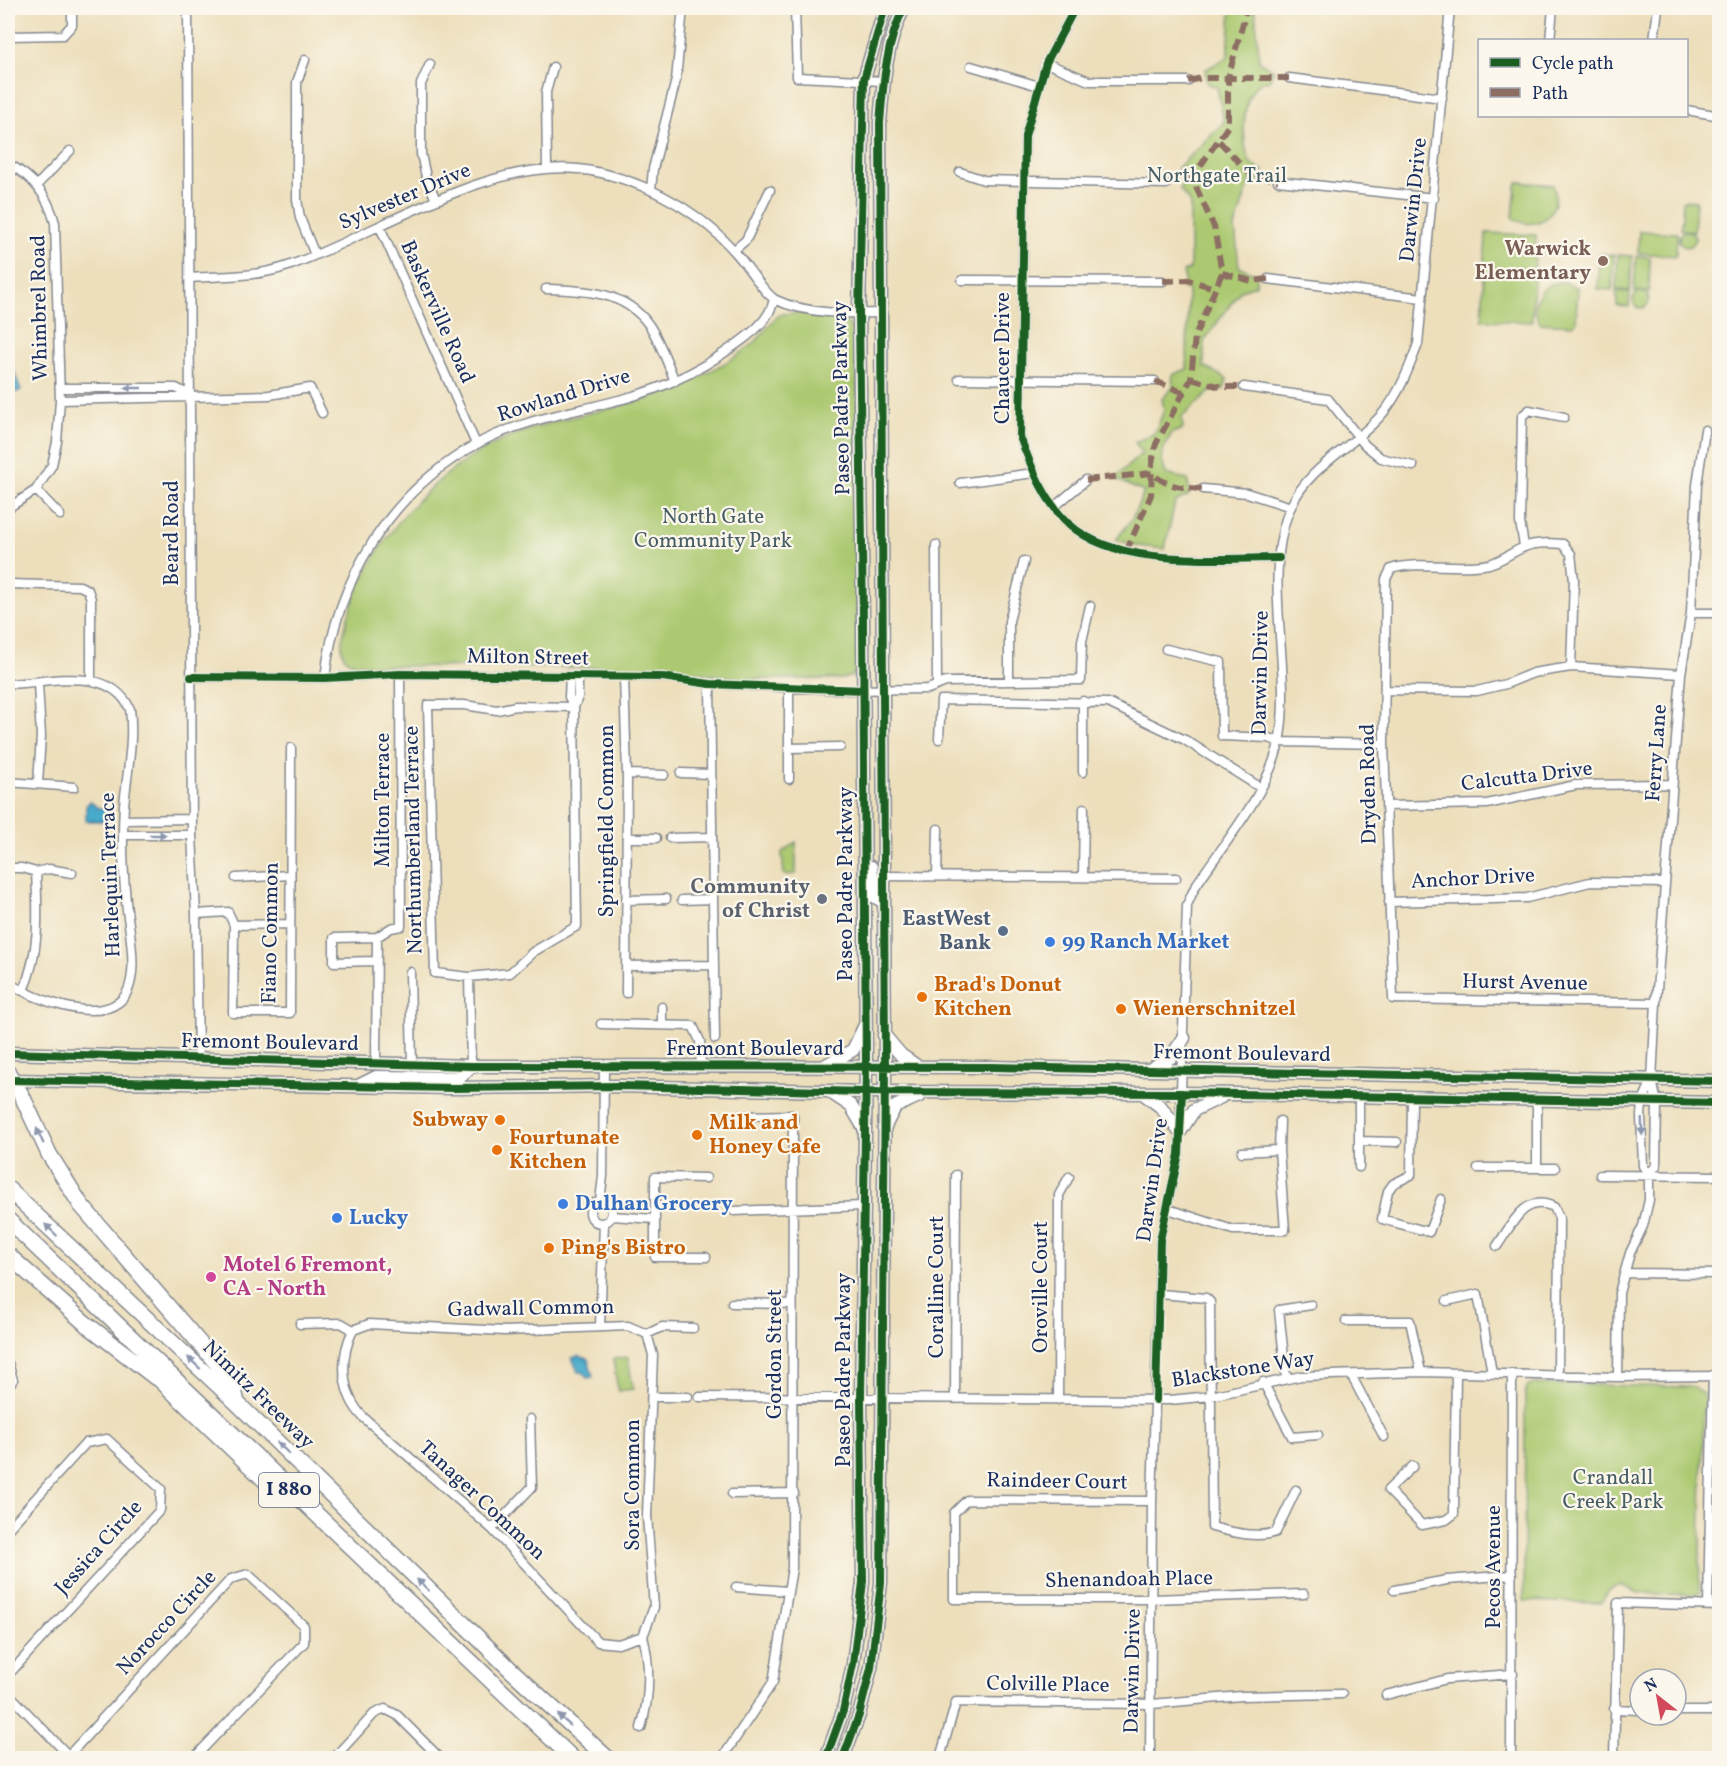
<svg xmlns="http://www.w3.org/2000/svg" width="1727" height="1766" font-family="Vollkorn,serif">
	<style>
		.green { fill: #acc971; stroke: #647c68; stroke-width: 1.5 }
		.water { fill: #49aac9; stroke: #326c94; stroke-width: 1.5 }
		.lines { fill: none; stroke-linecap: round; stroke-linejoin: round }
		.minor-casing { stroke: #84878d; stroke-width: 11 }
		.secondary-casing { stroke: #84878d; stroke-width: 15 }
		.primary-casing { stroke: #84878d; stroke-width: 15 }
		.motorway-casing { stroke: #84878d; stroke-width: 18 }
		.minor { stroke: #fff; stroke-width: 8 }
		.secondary { stroke: #fff; stroke-width: 12 }
		.primary { stroke: #fff; stroke-width: 12 }
		.motorway { stroke: #fff; stroke-width: 15 }
		.quiet { stroke: #8d6e63; stroke-width: 6; stroke-dasharray: 12 6; stroke-linecap: butt }
		.cycleway-casing { stroke: #fbf7ec; stroke-width: 11 }
		.cycleway { stroke: #1b5e20; stroke-width: 8 }
		.oneway { fill: #8d97ae }
		.education-dot { fill: #8d6e63; stroke: #fbf7ec; stroke-width: 2 }
		.worship-dot { fill: #6b7280; stroke: #fbf7ec; stroke-width: 2 }
		.service-dot { fill: #5c6f8a; stroke: #fbf7ec; stroke-width: 2 }
		.shop-dot { fill: #3f7fe0; stroke: #fbf7ec; stroke-width: 2 }
		.food-dot { fill: #e8710a; stroke: #fbf7ec; stroke-width: 2 }
		.hotel-dot { fill: #d1479c; stroke: #fbf7ec; stroke-width: 2 }
		.labels { text-anchor: middle; dominant-baseline: central; stroke-width: 4.5; stroke-linejoin: round; paint-order: stroke }
		.shield { fill: #fbf7ec; stroke: #5e6b89; stroke-width: 1.5 }
		.shield-label { font-size: 20px; font-weight: bold; fill: #1b2f5e }
		.park-label { font-size: 21px; fill: #465d64; stroke: #fbf7ec }
		.street-label { font-size: 21px; fill: #1b2f5e; stroke: #fbf7ec }
		.education-label { font-size: 21px; font-weight: bold; fill: #785e54; stroke: #fbf7ec; text-anchor: end }
		.worship-label { font-size: 21px; font-weight: bold; fill: #5b616d; stroke: #fbf7ec; text-anchor: end }
		.service-label { font-size: 21px; font-weight: bold; fill: #4e5e75; stroke: #fbf7ec; text-anchor: end }
		.shop-label { font-size: 21px; font-weight: bold; fill: #366cbe; stroke: #fbf7ec; text-anchor: start }
		.food-label { font-size: 21px; font-weight: bold; fill: #c56008; stroke: #fbf7ec; text-anchor: start }
		.hotel-label { font-size: 21px; font-weight: bold; fill: #b23c85; stroke: #fbf7ec; text-anchor: start }
	</style>
	<rect width="100%" height="100%" fill="#fbf7ec"/>
	<filter id="ink" filterUnits="userSpaceOnUse"><feTurbulence type="fractalNoise" baseFrequency=".0167" numOctaves="2"/><feDisplacementMap in="SourceGraphic" scale="12" xChannelSelector="R" yChannelSelector="G"/><feConvolveMatrix kernelMatrix="1 2 1 2 8 2 1 2 1" color-interpolation-filters="sRGB"/></filter>
	<filter id="wash" filterUnits="userSpaceOnUse"><feTurbulence type="fractalNoise" baseFrequency=".008" numOctaves="4" result="noise"/><feDisplacementMap in="SourceGraphic" scale="24" xChannelSelector="R" yChannelSelector="G"/><feGaussianBlur stdDeviation="1.35" result="paint"/><feColorMatrix in="noise" values="0 0 0 0 0 0 0 0 0 0 0 0 0 0 0 0 0 1.4 0 .05"/><feComposite in="paint" operator="in"/></filter>
	<g filter="url(#wash)">
		<rect width="100%" height="100%" fill="#eddfbc"/>
		<path class="green" d="M1231 8H1255L1259 58 1260 62 1274 70 1269 81C1240 83 1241 139 1249 160 1251 166 1258 168 1264 171L1260 181 1250 180 1235 227 1239 267 1257 274 1256 285 1241 290 1204 341V366L1227 379 1224 389 1210 392 1182 417 1183 429 1172 433C1162 449 1159 456 1166 474L1188 480 1189 495 1175 502 1165 549 1139 546 1116 540 1132 519 1144 492 1117 480V476L1142 453 1135 442 1155 433 1164 410 1162 399 1173 387 1172 375 1187 369 1188 290 1182 287 1185 280 1183 272 1190 269V202L1180 190 1183 180 1178 168 1224 122 1217 87 1207 84 1205 70 1228 57Z
			M1519 182 1553 185C1564 212 1536 234 1513 218L1516 185Z
			M1683 200 1696 201 1694 231 1681 230Z
			M1639 231 1677 233 1676 256 1638 253Z
			M1679 239a8 8 0 1 1 16 0a8 8 0 1 1-16 0Z
			M1486 233 1536 235 1532 322 1482 320Z
			M1599 254 1614 255 1612 290 1598 289Z
			M1618 255 1632 256 1630 291 1616 290Z
			M1636 256 1650 257 1649 292 1634 291Z
			M1564 282 1578 288 1576 322 1573 325 1540 323C1528 303 1541 282 1564 282Z
			M1616 291 1630 292 1629 307 1617 306Z
			M1633 300a8 8 0 1 1 16 0a8 8 0 1 1-16 0Z
			M813 311 847 322 857 339V667L852 676 842 679H739L682 670 621 668 382 666C354 664 335 667 344 631 366 543 433 467 517 434 572 412 633 409 687 383 709 372 733 360 753 344 763 335 769 322 781 314Z
			M796 842V874L784 875 782 852Z
			M628 1357 633 1389 618 1391 613 1359Z
			M1535 1384 1695 1387 1704 1395 1699 1592 1693 1595 1638 1593 1621 1585 1608 1590 1601 1603 1524 1601 1525 1394 1528 1386Z"/>
		<path class="water" d="M10 361 21 390 8 396V362Z
			M90 801 98 808H108V821H86V806Z
			M579 1356 588 1359 593 1377 587 1378 583 1372H578L572 1358Z"/>
	</g>
	<g filter="url(#ink)">
		<g class="lines">
			<g class="minor-casing">
				<path id="minor" d="M188 8 192 835 196 914 198 1059
					M795 8 797 77 883 81
					M1075 8 1046 63 1025 136 1020 437C1032 468 1044 501 1069 524 1117 568 1217 558 1279 558
					M8 36 63 35 72 25V8
					M1550 40 1553 8
					M1654 40 1658 8
					M305 60 297 82V199L300 218 315 255
					M1046 63 1089 81H1188
					M430 64 421 84V154L426 177 436 200
					M971 66 1039 86
					M1289 78 1442 98
					M1686 110 1720 116
					M8 164C33 176 48 196 55 223L60 400 57 442 52 465 36 490 8 508
					M547 169 546 92 553 67
					M960 172 984 180 1166 184
					M1278 181 1434 198
					M37 185 70 151
					M651 190 653 169 676 80 683 8
					M380 227 476 444
					M734 250 746 240 770 190
					M189 278C222 276 257 277 288 266 375 235 484 160 578 169 636 176 697 208 735 252 746 263 764 294 776 300 806 314 848 314 879 313
					M1268 279 1422 298
					M962 280 1163 281
					M546 289C583 290 625 291 649 325 660 341 667 363 675 381
					M959 379 1155 381
					M1244 387 1328 399 1365 445 1381 458 1413 466
					M60 388H176L190 395
					M60 400 269 395 310 388 322 413
					M960 483 1034 473
					M1203 489 1247 493 1291 507
					M36 490 60 515
					M1054 507 1086 480
					M936 545 937 684
					M1524 546 1520 522 1522 416 1529 410 1564 417
					M8 584 80 586 88 590 91 599V679
					M1691 613H1720
					M1166 649 1221 662 1222 736 1269 738 1279 742 1384 744
					M1571 667 1574 580 1571 554 1563 544C1551 543 1534 542 1522 548 1511 553 1501 561 1489 564 1456 571 1422 560 1391 569L1386 579 1384 744 1393 999 1656 1003
					M570 676 569 697 574 707
					M191 677 325 678 400 674 662 677 710 684 849 690 928 689 946 682 1081 680 1082 641 1090 606
					M624 677 627 774 626 993
					M325 678C336 580 390 492 477 444 538 410 613 410 676 380 696 371 716 359 734 346 751 334 770 320 774 299
					M1009 681V621L1024 561
					M8 684C48 683 109 664 130 709 134 740 127 774 124 805 122 836 123 870 126 901 128 927 143 984 119 1002 92 1023 34 998 8 983
					M38 684 41 736 38 783
					M710 684 715 1039
					M1386 690 1477 691 1506 684 1533 673 1571 667 1681 674
					M574 707 516 706 497 710 464 705H428L435 973 469 977 510 973 533 952 577 926 574 707 578 697V676
					M939 739 941 700 1108 703 1185 740 1261 788
					M789 748 840 747
					M1083 772V701
					M681 773 711 774
					M627 774 664 775
					M789 779V689
					M8 782 74 787
					M1387 806 1487 804 1576 785 1672 784
					M124 820 192 819
					M124 835H192
					M627 838H656
					M670 838 712 837
					M8 868H22L36 872 49 869 72 873
					M883 876 1176 878
					M937 876 938 829
					M1083 876 1084 808
					M236 878 290 875
					M626 900 666 899
					M682 900 713 899
					M1389 902 1527 898 1590 882 1665 883
					M196 914 228 912 234 925 290 924
					M234 925 233 1013H290L291 748
					M376 961 334 962V938L377 937 391 928 401 926 400 674
					M626 966 714 965
					M410 972 412 1064
					M469 977 471 1066
					M23 991C40 952 38 914 36 872
					M662 1007V1025
					M601 1024 693 1026 700 1041 701 1067
					M376 1063 377 937
					M1412 1100 1411 1175 1393 1184 1388 1191 1382 1219 1429 1232 1441 1199
					M1359 1141 1397 1142
					M1242 1152 1279 1150
					M1359 1167V1099
					M1478 1168H1555
					M1537 1168V1101
					M1649 1174 1656 1166 1657 1103 1652 1080 1656 1003 1681 674 1691 613 1697 485 1705 430
					M1600 1175 1720 1176
					M590 1212a11 11 0 1 1 22 0a11 11 0 1 1-22 0Z
					M600 1201 603 1176 604 1067
					M1168 1209 1233 1230H1285L1279 1150 1280 1121
					M734 1211 863 1206
					M612 1216 654 1219
					M1497 1246C1512 1225 1524 1193 1554 1207L1559 1218 1558 1374
					M706 1257H655V1177L706 1178
					M1627 1273 1720 1274
					M1160 1294 1206 1298 1210 1302 1212 1527C1230 1532 1258 1539 1276 1532L1296 1490
					M1447 1301 1478 1294 1492 1373
					M732 1303 792 1304
					M1346 1321H1410L1421 1372
					M300 1324 341 1323 353 1330
					M600 1326 604 1223
					M647 1334 662 1327 693 1328
					M8 1363 13 1380 8 1386
					M1351 1375 1384 1437
					M1286 1377 1279 1310 1311 1305
					M1618 1377 1619 1293 1630 1253 1643 1226 1649 1200V1174L1643 1166 1641 1116 1642 1103 1652 1080
					M1263 1382 1292 1437 1318 1435
					M652 1397H688
					M699 1397 1170 1400 1211 1396 1301 1376 1421 1372 1618 1377 1720 1376
					M955 1399 956 1175
					M1058 1400 1059 1195 1069 1177
					M1413 1466 1388 1490 1422 1525 1446 1520 1454 1514 1456 1373
					M732 1494 794 1493
					M1152 1501 967 1500 954 1513V1599H1152L1304 1594
					M8 1529 86 1443 107 1439 161 1489 160 1510 8 1675
					M492 1529 532 1487 530 1419
					M736 1587 787 1591
					M1394 1590 1447 1580 1512 1575
					M1708 1605 1713 1375
					M643 1636 618 1644 598 1642 492 1529 363 1417C341 1394 339 1359 353 1330L369 1324 505 1331 628 1326 647 1334
					M643 1636 654 1607 647 1516 653 1355 647 1334
					M8 1693 71 1758
					M1386 1695 1447 1679 1513 1674
					M1614 1709 1640 1710
					M1676 1711H1720
					M641 1728C650 1697 651 1668 643 1636
					M725 1754 773 1682 792 1568 793 1115 735 1116
					M68 1756 231 1579 248 1574 304 1626V1643L194 1758
					M334 1758 374 1714 385 1709 397 1715 440 1758
					M940 1758 956 1702 1152 1704 1241 1696 1342 1694
					M1150 1758 1152 1501 1160 1240 1179 1154 1187 905 1195 887C1223 844 1269 792 1279 742 1294 669 1260 575 1291 506 1309 465 1356 446 1383 413 1400 393 1409 368 1418 344L1450 8
					M1511 1758 1512 1374
					M1614 1758 1618 1603 1720 1606"/>
			</g>
			<g class="secondary-casing">
				<path id="secondary" d="M871 867 874 896 884 902
					M826 1758 843 1711 853 1664 863 1582 861 1398 866 1066 863 622 859 313 864 79 885 8
					M843 1758 859 1715 871 1668 881 1583 885 1067 880 123C883 85 886 42 904 8"/>
			</g>
			<g class="primary-casing">
				<path id="primary" d="M884 1035 901 1055 918 1067
					M8 1053 471 1066 992 1067 1720 1081
					M826 1065 853 1050 865 1025
					M1151 1069 1171 1057 1184 1038
					M8 1080 453 1088 619 1086 865 1092 1182 1093 1720 1103
					M358 1086 376 1077 459 1078 471 1066
					M830 1092 851 1106 864 1128
					M1144 1094 1161 1107 1180 1132 1194 1110 1221 1097
					M884 1128 895 1107 921 1095"/>
			</g>
			<g class="motorway-casing">
				<path id="motorway" d="M8 1073 22 1096 49 1154 81 1205 232 1381 237 1403
					M8 1189 237 1403 511 1670 607 1758
					M8 1220 572 1758
					M8 1255 85 1323 155 1377
					M150 1370 271 1486"/>
			</g>
			<use href="#minor" class="minor"/>
			<use href="#secondary" class="secondary"/>
			<use href="#primary" class="primary"/>
			<use href="#motorway" class="motorway"/>
			<path class="quiet" d="M1188 81 1202 78H1289
				M1219 141 1249 173 1278 181
				M1166 184 1180 178H1192
				M1222 273 1252 281 1268 279
				M1163 281 1188 280 1215 288
				M1191 379 1221 387H1244
				M1155 381 1185 393
				M1086 480 1152 473C1166 487 1185 488 1203 489
				M1126 552 1151 495 1152 463 1156 444 1191 379 1195 336 1222 273 1214 227 1192 178 1228 126V78L1247 8"/>
			<g class="cycleway-casing">
				<path id="cycleway" d="M1075 8 1046 63 1025 136 1020 437C1032 468 1044 501 1069 524 1117 568 1217 558 1279 558
					M191 677 325 678 400 674 662 677 710 684 863 690
					M8 1053 471 1066 992 1067 1720 1081
					M11 1080 453 1088 619 1086 865 1092 1182 1093 1720 1103
					M1156 1400 1160 1240 1179 1154 1182 1093
					M826 1758 843 1711 853 1664 863 1582 861 1398 866 1066 863 622 859 313 864 79 885 8
					M843 1758 859 1715 871 1668 881 1583 885 1067 880 123C883 85 886 42 904 8"/>
			</g>
			<use href="#cycleway" class="cycleway"/>
		</g>
		<defs><path id="oneway-solid" d="M-6-.8H1V-3.2L6.5 0L1 3.2V.8H-6Z" transform="scale(1.5)"/></defs>
		<g class="oneway">
			<use href="#oneway-solid" transform="translate(133 388) rotate(180)"/>
			<use href="#oneway-solid" transform="translate(158 835)"/>
			<use href="#oneway-solid" transform="translate(1642 1127) rotate(88)"/>
			<use href="#oneway-solid" transform="translate(40 1136) rotate(-114)"/>
			<use href="#oneway-solid" transform="translate(51 1230) rotate(-136)"/>
			<use href="#oneway-solid" transform="translate(194 1363) rotate(-137)"/>
			<use href="#oneway-solid" transform="translate(283 1448) rotate(-136)"/>
			<use href="#oneway-solid" transform="translate(423 1585) rotate(-136)"/>
			<use href="#oneway-solid" transform="translate(564 1720) rotate(-138)"/>
		</g>
	</g>
	<circle class="education-dot" cx="1603" cy="261" r="6"/>
	<circle class="worship-dot" cx="822" cy="899" r="6"/>
	<circle class="service-dot" cx="1003" cy="931" r="6"/>
	<g class="shop-dot">
		<circle cx="1050" cy="942" r="6"/>
		<circle cx="563" cy="1204" r="6"/>
		<circle cx="337" cy="1218" r="6"/>
	</g>
	<g class="food-dot">
		<circle cx="922" cy="997" r="6"/>
		<circle cx="1121" cy="1009" r="6"/>
		<circle cx="500" cy="1120" r="6"/>
		<circle cx="697" cy="1135" r="6"/>
		<circle cx="497" cy="1150" r="6"/>
		<circle cx="549" cy="1248" r="6"/>
	</g>
	<circle class="hotel-dot" cx="211" cy="1277" r="6"/>
	<g class="labels">
		<rect class="shield" x="259" y="1473" width="60" height="34" rx="4.5"/>
		<g class="shield-label">
			<text x="289" y="1490">I 880</text>
		</g>
		<g class="park-label">
			<text x="1217" y="176">Northgate Trail</text>
			<text x="713" y="517">North Gate<tspan x="713" dy="24">Community Park</tspan></text>
			<text x="1613" y="1478">Crandall<tspan x="1613" dy="24">Creek Park</tspan></text>
		</g>
		<g class="street-label">
			<text transform="translate(405 197) rotate(-23)">Sylvester Drive</text>
			<text transform="translate(1414 200) rotate(-84)">Darwin Drive</text>
			<text transform="translate(40 308) rotate(-91)">Whimbrel Road</text>
			<text transform="translate(437 312) rotate(66)">Baskerville Road</text>
			<text transform="translate(1003 358) rotate(-90)">Chaucer Drive</text>
			<text transform="translate(564 396) rotate(-17)">Rowland Drive</text>
			<text transform="translate(842 398) rotate(-91)">Paseo Padre Parkway</text>
			<text transform="translate(172 533) rotate(-90)">Beard Road</text>
			<text transform="translate(528 658) rotate(1)">Milton Street</text>
			<text transform="translate(1261 673) rotate(-89)">Darwin Drive</text>
			<text transform="translate(1657 753) rotate(-86)">Ferry Lane</text>
			<text transform="translate(1527 777) rotate(-7)">Calcutta Drive</text>
			<text transform="translate(1369 784) rotate(-91)">Dryden Road</text>
			<text transform="translate(383 800) rotate(-90)">Milton Terrace</text>
			<text transform="translate(607 821) rotate(-90)">Springfield Common</text>
			<text transform="translate(414 840) rotate(-91)">Northumberland Terrace</text>
			<text transform="translate(111 875) rotate(-92)">Harlequin Terrace</text>
			<text transform="translate(1473 879) rotate(-3)">Anchor Drive</text>
			<text transform="translate(846 884) rotate(-90)">Paseo Padre Parkway</text>
			<text transform="translate(271 933) rotate(-89)">Fiano Common</text>
			<text transform="translate(1525 983) rotate(1)">Hurst Avenue</text>
			<text transform="translate(270 1043) rotate(1)">Fremont Boulevard</text>
			<text x="755" y="1049">Fremont Boulevard</text>
			<text transform="translate(1242 1054) rotate(1)">Fremont Boulevard</text>
			<text transform="translate(1153 1180) rotate(-82)">Darwin Drive</text>
			<text transform="translate(937 1287) rotate(-90)">Coralline Court</text>
			<text transform="translate(1041 1287) rotate(-90)">Oroville Court</text>
			<text transform="translate(531 1309) rotate(-1)">Gadwall Common</text>
			<text transform="translate(775 1354) rotate(-90)">Gordon Street</text>
			<text transform="translate(844 1370) rotate(-90)">Paseo Padre Parkway</text>
			<text transform="translate(1243 1370) rotate(-9)">Blackstone Way</text>
			<text transform="translate(258 1395) rotate(44)">Nimitz Freeway</text>
			<text transform="translate(1057 1482) rotate(1)">Raindeer Court</text>
			<text transform="translate(633 1485) rotate(-90)">Sora Common</text>
			<text transform="translate(482 1501) rotate(43)">Tanager Common</text>
			<text transform="translate(99 1548) rotate(-48)">Jessica Circle</text>
			<text transform="translate(1494 1567) rotate(-90)">Pecos Avenue</text>
			<text transform="translate(1129 1580) rotate(-1)">Shenandoah Place</text>
			<text transform="translate(167 1623) rotate(-47)">Norocco Circle</text>
			<text transform="translate(1133 1671) rotate(-89)">Darwin Drive</text>
			<text transform="translate(1048 1685) rotate(1)">Colville Place</text>
		</g>
		<g class="education-label">
			<text x="1591" y="249">Warwick<tspan x="1591" dy="24">Elementary</tspan></text>
		</g>
		<g class="worship-label">
			<text x="810" y="887">Community<tspan x="810" dy="24">of Christ</tspan></text>
		</g>
		<g class="service-label">
			<text x="991" y="919">EastWest<tspan x="991" dy="24">Bank</tspan></text>
		</g>
		<g class="shop-label">
			<text x="1062" y="942">99 Ranch Market</text>
			<text x="575" y="1204">Dulhan Grocery</text>
			<text x="349" y="1218">Lucky</text>
		</g>
		<g class="food-label">
			<text x="934" y="985">Brad's Donut<tspan x="934" dy="24">Kitchen</tspan></text>
			<text x="1133" y="1009">Wienerschnitzel</text>
			<text x="488" y="1120" text-anchor="end">Subway</text>
			<text x="709" y="1123">Milk and<tspan x="709" dy="24">Honey Cafe</tspan></text>
			<text x="509" y="1138">Fourtunate<tspan x="509" dy="24">Kitchen</tspan></text>
			<text x="561" y="1248">Ping's Bistro</text>
		</g>
		<g class="hotel-label">
			<text x="223" y="1265">Motel 6 Fremont,<tspan x="223" dy="24">CA - North</tspan></text>
		</g>
	</g>
	<rect width="1727" height="1766" fill="none" stroke="#fbf7ec" stroke-width="30"/>
	<rect x="1478" y="39" width="210" height="78" fill="#fbf7ec" stroke="#a1a7b3" stroke-width="1.5"/>
	<rect x="1490" y="58" width="30" height="9" fill="#1b5e20" stroke="#a1a7b3" stroke-width="1.5"/>
	<text x="1532" y="69" font-size="18" fill="#1b2f5e">Cycle path</text>
	<rect x="1490" y="88" width="30" height="9" fill="#8d6e63" stroke="#a1a7b3" stroke-width="1.5"/>
	<text x="1532" y="99" font-size="18" fill="#1b2f5e">Path</text>
	<g transform="translate(1658 1697) rotate(329)"><circle r="28" fill="#fbf7ec" stroke="#a1a7b3" stroke-width="1.5"/>
	<path d="M0-4.5L10 22L0 15L-10 22Z" fill="#d1495b"/>
	<text y="-9" font-size="16" font-weight="bold" text-anchor="middle" fill="#1b2f5e">N</text>
	</g>
</svg>
